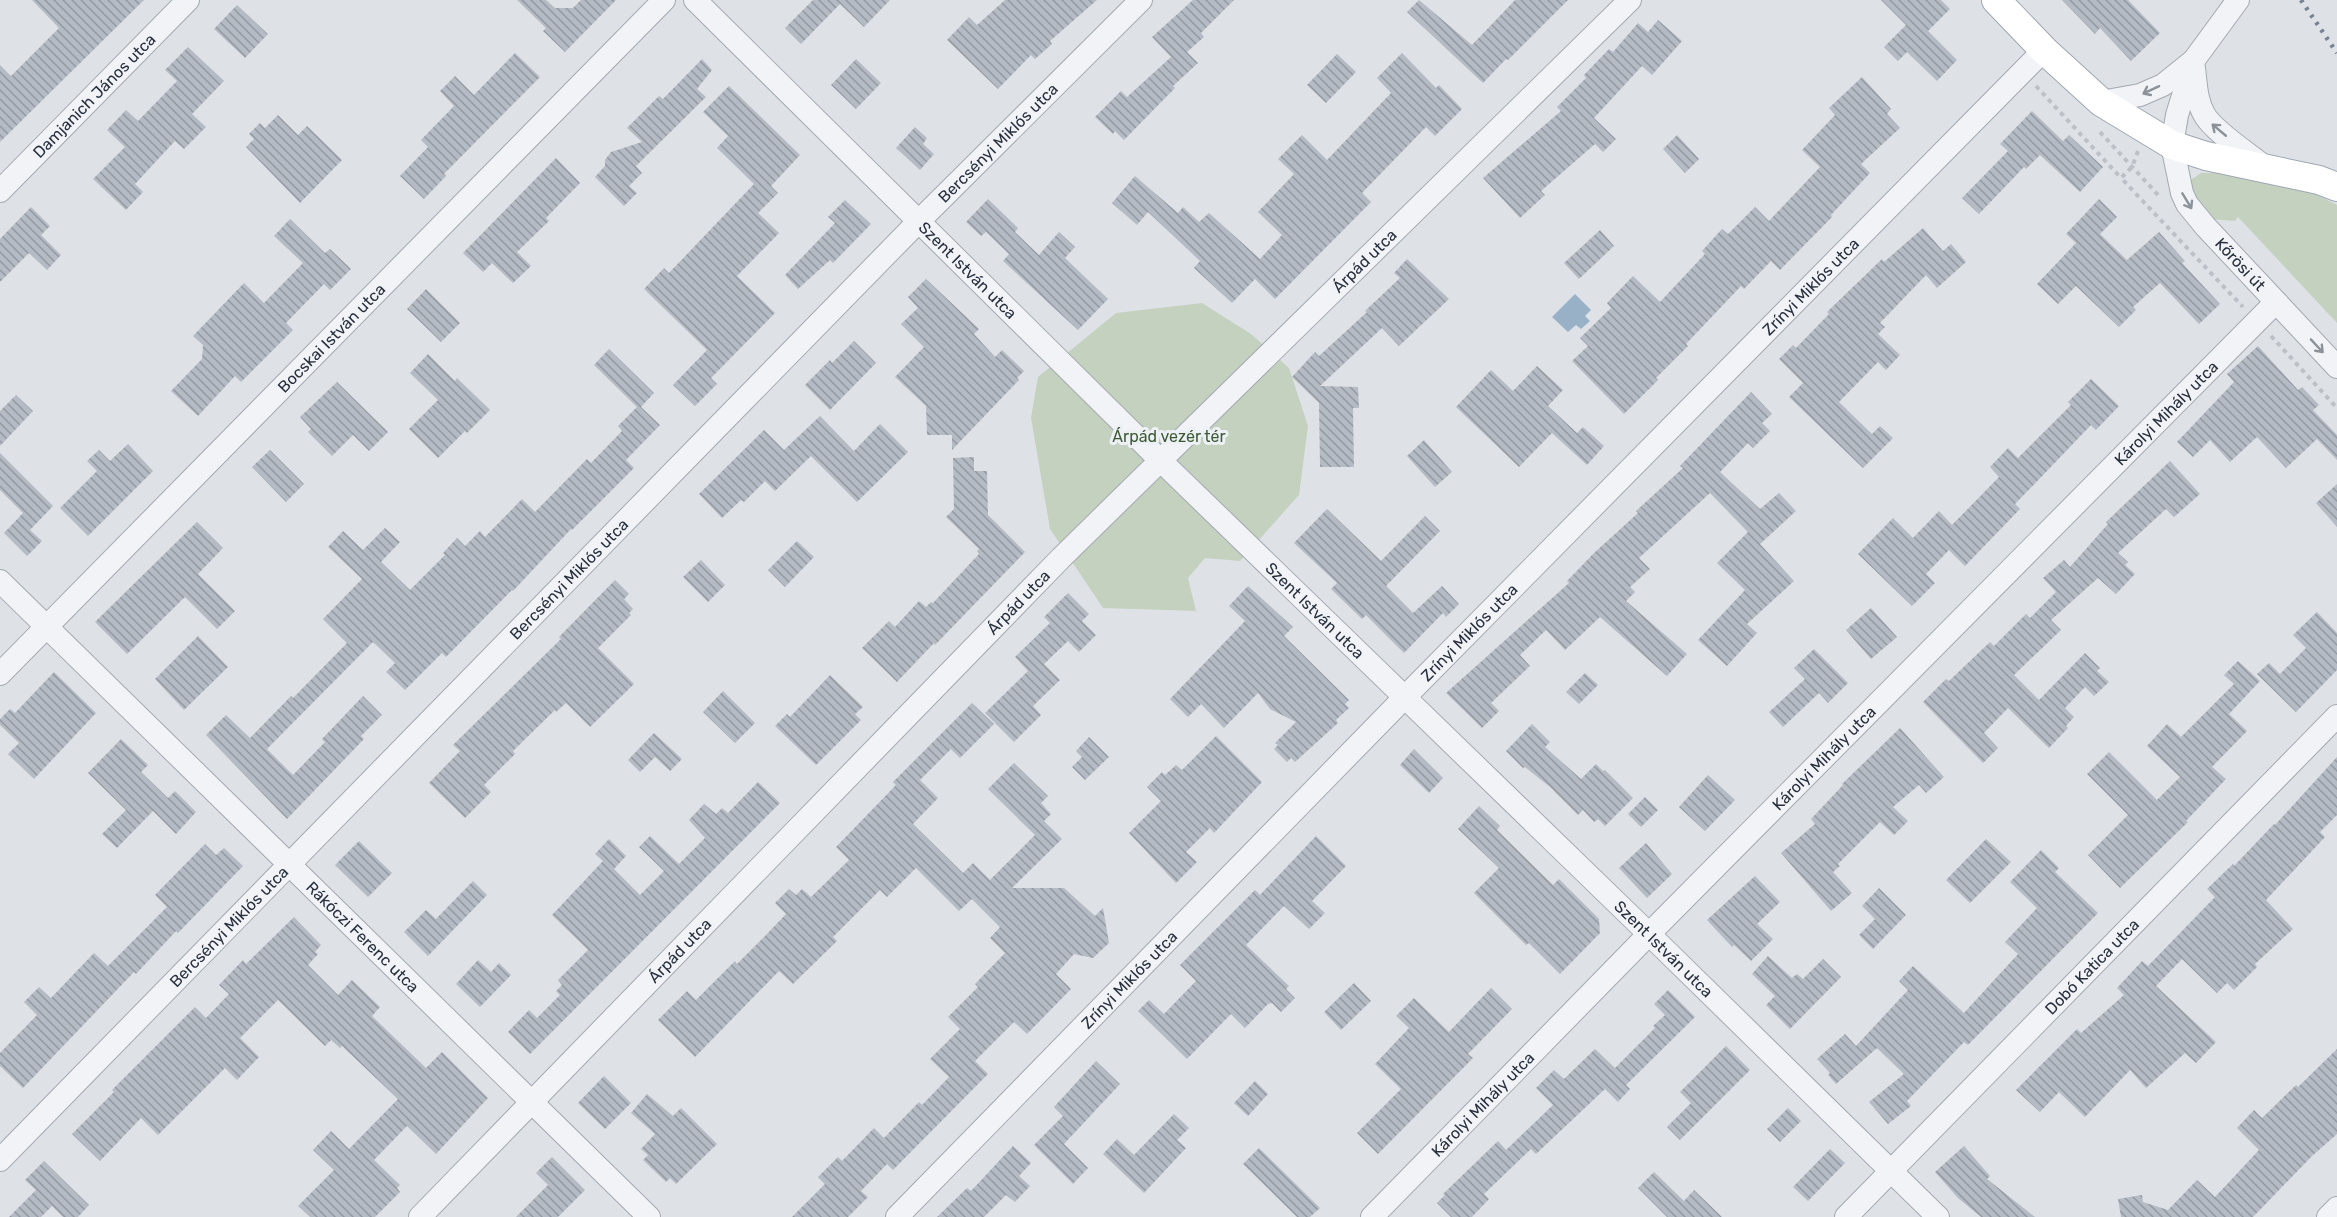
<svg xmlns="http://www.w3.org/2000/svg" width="2337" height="1217" font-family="Rubik,sans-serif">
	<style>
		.green { fill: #c4d1bf }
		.water { fill: #99b1c7 }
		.building { fill: url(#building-back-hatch) }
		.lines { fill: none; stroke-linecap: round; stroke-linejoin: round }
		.minor-casing { stroke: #a4a9b1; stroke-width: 24 }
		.major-casing { stroke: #9ea7b3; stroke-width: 30 }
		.path { stroke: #bdc0c6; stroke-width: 4; stroke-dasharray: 4.5 4.5; stroke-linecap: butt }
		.minor { stroke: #f1f3f6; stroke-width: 22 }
		.major { stroke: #fff; stroke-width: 28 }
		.rail { stroke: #788291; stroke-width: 4.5; stroke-dasharray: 3 6; stroke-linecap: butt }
		.oneway { stroke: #8c929a }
		.labels { text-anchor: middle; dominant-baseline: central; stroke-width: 6; stroke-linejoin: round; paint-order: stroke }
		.street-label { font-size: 16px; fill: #28303e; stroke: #edf1f5 }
		.park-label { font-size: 16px; fill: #3d5a35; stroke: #edf1f5 }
	</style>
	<defs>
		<pattern id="building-back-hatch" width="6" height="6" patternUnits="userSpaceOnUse" patternTransform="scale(1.5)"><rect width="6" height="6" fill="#b5bbc4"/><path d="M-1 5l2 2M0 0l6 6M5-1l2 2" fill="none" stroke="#9398a1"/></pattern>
	</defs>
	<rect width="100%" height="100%" fill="#dee2e7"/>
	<path class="green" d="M2201 173H2219L2307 190 2337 205V323L2238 217 2235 221 2210 219 2188 190 2192 179Z
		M1202 303 1251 334 1289 368 1308 426 1299 495 1240 561 1205 558 1188 578 1196 611 1103 608 1050 529 1031 418 1038 377 1116 313Z"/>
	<path class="water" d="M1575 294 1591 310 1585 316 1590 321 1581 329 1576 325 1568 332 1552 317Z"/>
	<path class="building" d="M32 0H144L0 142V65L11 76 59 28Z
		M517 0H546L555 8H573L581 0H616L565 52 543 31 546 28Z
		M813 0H890L864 27 840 4 801 44 785 28Z
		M1005 0H1097L1050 41 1052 44 1035 59 1031 55 998 89 947 40 969 17 977 25Z
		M1193 0H1234L1201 33 1204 37 1187 52 1198 63 1173 86 1175 88 1124 140 1115 131 1113 134 1095 117 1121 91 1127 97 1171 57 1152 37Z
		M1419 0 1472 45 1515 0H1568L1508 60 1506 59 1483 83 1407 12Z
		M1881 0H1941L1950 9 1928 31 1957 60 1937 81 1907 52 1898 61 1884 47 1906 25Z
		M2062 0H2128L2160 33 2131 61 2100 28 2095 34Z
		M237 5 268 34 245 58 214 29Z
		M1658 20 1682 41 1652 75 1642 66 1594 118 1616 139 1603 152 1595 144 1541 191 1545 195 1520 218 1483 178 1561 111 1557 107 1586 78 1584 75 1609 49 1613 52 1638 23 1648 32Z
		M188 47 224 81 192 114 206 127 184 149 175 141 135 184 143 192 126 210 93 179 125 147 107 130 126 110 138 121 177 81 165 70Z
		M515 53 540 77 444 174 446 176 424 199 400 176 428 147 421 140 454 106 440 91 455 76 474 95Z
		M1402 53 1436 88 1439 85 1462 109 1435 136 1426 127 1362 193 1371 202 1275 299 1255 279 1232 303 1194 268 1200 261 1148 212 1137 225 1112 203 1135 176 1178 213 1183 207 1199 222 1209 213 1260 259 1282 235 1258 212 1294 174 1278 159 1302 135 1327 160 1391 93 1377 78Z
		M1337 54 1356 72 1326 103 1307 85Z
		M702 59 712 70 697 89 706 97 636 166 642 173 629 186 637 193 624 206 595 177 605 166V160L611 152 642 142 627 128 659 96 663 99Z
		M856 59 881 83 856 109 831 85Z
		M1862 77 1891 109 1887 114 1900 128 1861 164 1870 173 1831 215 1832 217 1780 270 1771 261 1744 289 1741 286 1686 344 1688 346 1656 378 1658 380 1624 414 1572 361 1588 346 1580 338 1611 308 1607 303 1633 276 1660 302 1705 254 1702 251 1722 229 1728 234 1755 207 1769 221 1820 167 1802 150 1835 115 1829 108Z
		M729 86 800 155 771 186 778 193 758 213 779 233 737 276 775 313 711 378 717 384 695 406 673 385 707 350 644 289 664 268 669 273 754 184 717 148 728 136 703 112Z
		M2032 111 2063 141 2069 135 2103 167 2080 192 2040 155 2026 169 2024 167 1979 214 1962 198 2008 151 2000 144Z
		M278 115 298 135 307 126 342 160 300 203 246 147 254 139 249 134 260 123 265 128Z
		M915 127 927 138 923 144 934 154 920 170 896 148Z
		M1677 135 1699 159 1685 173 1663 149Z
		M556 158 580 183 546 218 549 221 517 252 531 266 513 283 492 263 483 272 463 253Z
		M988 199 1018 228 1015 232 1039 255 1059 232 1075 247 1065 258 1108 299 1078 330 1003 261 1009 254 986 232 981 236 966 222Z
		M2099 199 2117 217 2100 234 2127 260 2159 232 2185 261 2182 263 2220 304 2199 324 2160 283 2133 307 2136 310 2119 327 2076 286 2058 304 2037 284 2076 243 2066 234Z
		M845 200 871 224 833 263 830 260 798 289 785 275 835 223 828 217Z
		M31 207 50 226 41 235 61 255 47 270 29 253 0 282V239Z
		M290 219 325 253 330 249 351 269 330 290 324 284 286 323 293 330 241 382 235 376 198 416 171 391 202 359 203 345 193 336 244 283 264 303 303 263 274 236Z
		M1923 228 1943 251 1951 244 1966 262 1937 288 1926 275 1880 323 1885 327 1878 334 1900 355 1886 370 1878 362 1839 402 1872 434 1880 426 1893 438 1863 468 1789 397 1803 383 1779 359 1793 345 1796 348 1829 314 1827 312 1882 259 1884 262Z
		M1600 230 1614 246 1579 279 1564 263Z
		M1407 259 1449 299 1399 346 1382 328 1320 386 1358 387 1359 408H1353L1354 467H1320L1319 403 1292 377 1315 352 1319 356 1367 312 1365 311 1400 278 1394 273Z
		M926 279 979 329 974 334 995 357 1002 350 1024 371 1017 378 1019 380 952 450V435H927L926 406 895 377 924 347 901 324 918 308 908 297Z
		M426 289 460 323 441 342 407 309Z
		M854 341 876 363 830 410 805 385 830 360 832 363Z
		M2258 346 2298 390 2302 387 2319 405 2313 410 2337 435V460L2317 439 2286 468 2257 437 2230 462 2210 440 2193 457 2177 442 2234 382 2227 374Z
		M609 349 654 393 641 407 660 425 626 460 634 468 572 530 571 529 513 591 512 590 446 657 442 653 405 690 386 672 395 663 373 642 267 749 293 775 325 742 322 739 363 696 382 715 361 736 364 739 287 819 206 735 226 715 250 738 291 696 293 698 347 643 323 619 362 579 328 547 343 531 363 550 385 528 400 542 381 562 410 590 445 555 443 553 457 538 465 546 480 531 485 537 522 499 535 512 587 459 591 463 622 431 618 426 637 407 594 365Z
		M428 354 455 381 457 378 490 410 467 433 465 431 438 458 409 429 438 400 410 373Z
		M1537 366 1563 390 1548 406 1577 433 1583 427 1604 446 1587 465 1552 433 1519 467 1456 407 1491 370 1513 391Z
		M2091 379 2119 406 2096 430 2091 425 2046 472 2015 504 2020 509 1965 566 1949 550 1926 574 1935 583 1912 606 1858 554 1893 518 1913 538 1939 511 1952 525 1999 477 1990 467 2008 448 2018 458 2071 405 2068 402Z
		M337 382 388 432 369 451 353 435 332 456 308 432 311 429 300 417Z
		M1751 392 1772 414 1762 423 1770 431 1753 448 1748 443 1720 472 1760 509 1779 493 1796 511 1760 544 1794 581 1747 624 1757 633 1727 666 1698 640 1745 590 1717 563 1748 532 1710 493 1639 558 1650 569 1630 587 1635 592 1626 601 1687 654 1667 676 1600 617 1565 650 1546 630 1520 655 1530 666 1491 703 1499 711 1482 728 1446 693 1569 583 1567 581 1594 553 1638 513 1636 511 1683 468 1680 466Z
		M16 395 33 411 0 446V411Z
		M820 416 854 451 880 424 908 452 857 502 811 456 775 491 765 481 744 502 741 500 722 518 699 494 764 430 784 450Z
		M1424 440 1452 472 1435 487 1407 456Z
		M128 444 153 471 88 536 60 508 97 471 87 461 99 450 110 461Z
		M270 450 304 484 286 502 252 467Z
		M0 453 53 506 30 530 42 541 27 556 4 533 23 513 0 490Z
		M974 457V471H987L988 515 1025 552 935 645 934 643 897 682 862 648 889 621 895 627 919 601 926 607 931 602 933 603 979 554 977 551 979 549 946 517 954 509 953 458Z
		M2170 461 2200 494 2174 517 2166 509 2118 553 2128 562 2125 565 2135 574 2116 594 2098 578 2051 620 2061 630 2014 675 2039 700 2085 653 2100 668 2097 671 2109 682 2094 696 2085 687 2065 708 2074 717 2066 726 2068 728 2049 748 2008 708 1984 733 1998 748 1983 763 1923 702 1946 679 1949 681 1990 642 1994 646 2026 614 2030 618 2056 592 2043 578 2064 560 2070 567 2108 524 2106 522Z
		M2337 484V527L2316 503Z
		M1327 509 1381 561 1425 516 1440 531 1386 586 1413 613 1442 586 1459 604 1446 617 1443 613 1404 653 1366 615 1362 619 1331 589 1337 583 1294 543Z
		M197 522 223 548 198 574 235 611 217 629 185 597 127 654 95 622Z
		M797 541 814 557 785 587 768 570Z
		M701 560 725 585 708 602 683 577Z
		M615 580 629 594 624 599 633 609 629 613 631 615 598 648 634 684 590 727 566 703 556 712 555 710 513 751 515 754 484 785 491 792 465 818 429 783 460 751 453 745 561 639 559 637Z
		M1248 586 1293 627 1284 636 1349 700 1345 704 1349 708 1336 720 1338 723 1295 762 1291 758 1287 762 1274 749 1278 745 1275 743 1296 722 1270 709 1258 693 1224 728 1201 704 1188 717 1170 699 1245 621 1229 606Z
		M1068 593 1089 614 1082 621 1096 635 1079 652 1068 641 1044 664 1060 680 1033 706 1041 715 1014 742 985 713 1028 671 1015 657 1050 623 1044 617Z
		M1871 608 1897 637 1871 659 1846 630Z
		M2317 612 2337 633V670L2296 712 2257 674 2269 663 2280 674 2306 648 2293 635Z
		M198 636 228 667 184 710 155 679Z
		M1814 649 1848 683 1828 703 1819 693 1783 727 1769 712 1805 679 1794 668Z
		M2238 661 2260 681 2229 714 2247 731 2212 767 2226 779 2186 821 2188 822 2120 888 2088 855 2128 815 2087 774 2109 752 2157 800 2180 777 2147 746 2167 724 2181 737 2234 684 2224 675Z
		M54 672 96 713 34 779 8 754 19 743 0 725V719L10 709 15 713Z
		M1585 673 1598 685 1579 704 1566 692Z
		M830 675 863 707 855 714 861 720 816 765 775 726 787 714 790 717Z
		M723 691 755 723 735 743 703 712Z
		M972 703 994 724 960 758 951 749 920 780 938 798 913 824 963 873 973 863 990 880 1035 835 988 789 1014 763 1048 796 1041 803 1051 814 1044 821 1062 839 1012 888H1064L1095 916 1103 908 1109 943 1093 958 1074 954 1056 974 1071 989 1027 1034 1014 1022 975 1061 988 1074 893 1170 887 1164 861 1191 868 1197 848 1217H792L825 1184 818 1177 838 1157 842 1161 874 1128 884 1138 919 1102 922 1105 949 1077 930 1059 960 1029 948 1017 978 987 975 984 1005 953 990 938 1000 927 972 899 959 911 916 868 887 897 880 890 833 937 837 941 793 984 779 971 695 1057 658 1020 687 991 696 1000 735 961 737 964 766 935 786 914 775 903 789 889 796 895 802 889 811 897 849 860 836 847 896 785 893 782Z
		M1532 724 1550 742 1545 747 1581 779 1596 764 1603 771 1605 770 1633 798 1605 826 1598 819 1594 822 1583 810 1578 815 1550 787 1525 767 1523 768 1506 751Z
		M1900 728 1944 777 1926 793 1919 785 1893 807 1908 821 1894 835 1880 822 1838 864 1840 866 1833 872 1852 893 1831 911 1781 853 1815 824 1811 819 1843 785 1842 784Z
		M654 733 682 759 670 771 655 757 640 772 628 760Z
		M1216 736 1262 782 1214 833 1210 828 1186 852 1197 862 1176 883 1129 833 1161 801 1147 787 1162 772 1165 775 1176 765 1182 770Z
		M1089 737 1109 757 1085 780 1072 767 1082 757 1076 751Z
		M121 739 148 765 141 772 168 798 175 791 196 812 176 834 153 811 117 848 102 834 126 810 88 773Z
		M1414 749 1443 778 1429 793 1400 765Z
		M2337 757V815L2320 832 2325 837 2266 900 2293 929 2255 964 2257 967 2234 990 2227 983 2217 993 2182 959 2156 986 2216 1042 2196 1063 2185 1053 2146 1088 2130 1070 2085 1117 2059 1092 2040 1112 2016 1090 2077 1029 2081 1033 2124 995 2117 988 2142 961 2148 966 2215 897 2207 889 2233 864 2234 866 2274 824 2275 825Z
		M1708 775 1735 800 1705 831 1679 807Z
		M758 782 780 803 530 1054 508 1032 529 1010 537 1018 560 995 556 991 562 985 558 980 588 950 552 915 603 861 595 854 609 839 626 856 614 869 640 895 664 871 639 847 650 836 679 864 705 838 689 820 704 804 716 814 722 808 728 813Z
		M1645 797 1658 810 1641 827 1628 814Z
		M1479 806 1500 826 1497 830 1553 885 1559 879 1599 919 1600 933 1560 974 1529 943 1526 945 1474 893 1499 868 1458 829Z
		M1316 836 1346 866 1312 901 1325 913 1309 929 1284 906 1246 945 1289 986 1286 989 1295 998 1281 1012 1272 1003 1268 1004 1245 1028 1231 1014 1187 1059 1138 1011 1149 1000 1164 1014 1196 981 1180 965 1255 890 1260 895Z
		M1986 839 2011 862 1970 903 1946 880Z
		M359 841 392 873 368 897 335 865Z
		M1646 843 1672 874 1647 898 1619 868Z
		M205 844 216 855 224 848 243 866 178 933 176 931 136 974 134 972 23 1088 0 1066V1053L37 1015 24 1002 39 987 51 998 94 953 108 966 167 907 155 895Z
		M2041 850 2059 868 2055 872 2098 913 1968 1045 1964 1042 1907 1101 1911 1106 1888 1124 1869 1102 1904 1074 1877 1048 1836 1084 1828 1075 1830 1073 1817 1059 1845 1034 1856 1046 1908 990 1899 981 1913 966 1964 1013 2018 954 2005 942 2037 908 2010 882Z
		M1755 876 1780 902 1757 924 1773 939 1751 961 1734 945 1732 947 1707 920Z
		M473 881 487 895 428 956 404 932 426 910 436 919Z
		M1879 888 1906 915 1873 949 1859 935 1875 919 1862 906Z
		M294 917 321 945 315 952 318 954 308 965 338 995 352 980 380 1007 372 1016 426 1068 442 1052 488 1098 436 1154 407 1126 374 1160 400 1185 397 1188 400 1192 375 1217H310L298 1206 334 1170 313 1150 331 1131 349 1149 398 1099 342 1046 340 1048 331 1040 325 1046 278 1000 240 1038 259 1057 237 1080 225 1068 158 1135 141 1118 100 1161 72 1134 114 1092 112 1090 195 1007 206 1018 229 994 219 985 243 960 246 964Z
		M1768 956 1792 978 1797 974 1803 979 1823 959 1841 977 1790 1029 1766 1005 1775 996 1752 974Z
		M478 960 491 972 499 963 511 975 480 1007 456 984Z
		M1354 983 1371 1001 1341 1030 1324 1012Z
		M1491 988 1512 1009 1468 1054 1473 1058 1378 1154 1357 1133 1401 1089 1375 1064 1409 1028 1396 1016 1414 998 1449 1032Z
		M1668 990 1695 1017 1626 1085 1630 1089 1618 1102 1605 1089 1536 1154 1531 1149 1484 1194 1489 1199 1472 1217H1451L1437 1203 1445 1195 1443 1194 1498 1141 1506 1150 1553 1105 1536 1088 1554 1070 1564 1079 1595 1049 1615 1068 1655 1028 1653 1026 1665 1015 1654 1004Z
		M1726 1046 1750 1070 1680 1140 1667 1127 1691 1103 1680 1092Z
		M2337 1049V1134L2312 1156 2253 1217H2121L2118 1199 2142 1195 2143 1202 2168 1210 2197 1180 2215 1197 2259 1150 2237 1128 2254 1110 2262 1118 2296 1085 2298 1087Z
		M1096 1061 1120 1084 1064 1144 1088 1168 1073 1184 1034 1145 1063 1116 1054 1107Z
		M604 1076 631 1103 605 1129 578 1103Z
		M1255 1081 1268 1094 1248 1116 1234 1103Z
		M647 1094 673 1116 681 1108 717 1144 676 1184 670 1178 666 1182 643 1160 648 1155 641 1149 655 1134 631 1113Z
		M1788 1108 1801 1121 1780 1142 1767 1129Z
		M1174 1114 1189 1128 1177 1140 1186 1148 1144 1193 1103 1154 1117 1139 1134 1155Z
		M1013 1146 1031 1163 1019 1176 1030 1186 1015 1202 1006 1195 984 1217H937L967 1188 971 1191Z
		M1964 1146 1990 1176 1987 1179 2035 1217H1981L1958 1198 1935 1172Z
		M1259 1148 1320 1208 1310 1217H1297L1243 1164Z
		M1830 1149 1845 1163 1808 1201 1793 1187Z
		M552 1157 585 1190 558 1217H516L548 1185 536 1173Z
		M44 1161 89 1205 78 1217H63L52 1206 41 1217H9L36 1190 25 1180Z
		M1654 1172 1684 1201 1694 1190 1722 1217H1667L1638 1188Z"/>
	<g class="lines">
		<g class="minor-casing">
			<g id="minor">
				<path id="s1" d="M695 0 1159 459 1649 934 1938 1217"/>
				<path id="s2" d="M2238 0 2194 60 2177 115 2172 145 2182 193 2187 204 2205 226 2337 367"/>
				<path d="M2194 68C2196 83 2196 100 2204 114 2212 130 2249 154 2265 167"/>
				<path d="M2101 102 2140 95 2163 85 2194 60"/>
				<path id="s3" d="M0 191 188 0"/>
				<path id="s4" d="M0 581 649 1217"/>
				<path id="s5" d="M0 674 664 0"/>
				<path id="s6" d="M0 1160 918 222 1141 0"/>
				<path id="s7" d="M420 1217 1061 558 1630 0"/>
				<path id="s8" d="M897 1217 1404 698 2044 50"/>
				<path id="s9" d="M1372 1217 1649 934 2276 302"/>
				<path id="s10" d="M1846 1217 2337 716"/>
				<path d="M2328 1217 2337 1208"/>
			</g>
		</g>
		<g class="major-casing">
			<path id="major" d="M1996 0 2044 50 2101 102 2172 145 2206 156 2319 180 2337 187"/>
		</g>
		<path class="path" d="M2036 86 2121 178
			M2100 132 2160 197
			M2138 151 2132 167 2121 178 2243 307
			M2271 336 2337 408"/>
		<use href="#minor" class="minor"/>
		<use href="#major" class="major"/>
		<path class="rail" d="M2301 0 2337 53"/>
	</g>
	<defs><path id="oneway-shaft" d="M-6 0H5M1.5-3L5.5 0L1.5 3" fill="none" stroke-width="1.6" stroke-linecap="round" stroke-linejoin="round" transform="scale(1.5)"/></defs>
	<g class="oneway">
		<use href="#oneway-shaft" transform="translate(2151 90) rotate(155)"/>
		<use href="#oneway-shaft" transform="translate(2219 130) rotate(-140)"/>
		<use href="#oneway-shaft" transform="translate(2187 201) rotate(59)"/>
		<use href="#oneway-shaft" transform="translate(2317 346) rotate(47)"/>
	</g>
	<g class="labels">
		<g class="street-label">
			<text stroke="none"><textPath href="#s3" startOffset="134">Damjanich János utca</textPath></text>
			<text stroke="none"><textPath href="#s6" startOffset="1425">Bercsényi Miklós utca</textPath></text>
			<text stroke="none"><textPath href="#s7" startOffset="1344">Árpád utca</textPath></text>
			<text stroke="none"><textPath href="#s2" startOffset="304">Kőrösi út</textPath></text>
			<text stroke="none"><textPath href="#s1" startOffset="384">Szent István utca</textPath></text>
			<text stroke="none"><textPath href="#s8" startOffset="1304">Zrínyi Miklós utca</textPath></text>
			<text stroke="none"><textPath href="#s5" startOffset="472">Bocskai István utca</textPath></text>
			<text stroke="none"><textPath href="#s9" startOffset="1130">Károlyi Mihály utca</textPath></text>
			<text stroke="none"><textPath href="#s6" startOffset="813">Bercsényi Miklós utca</textPath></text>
			<text stroke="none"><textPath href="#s7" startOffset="858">Árpád utca</textPath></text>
			<text stroke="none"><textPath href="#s1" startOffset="870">Szent István utca</textPath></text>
			<text stroke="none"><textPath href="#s8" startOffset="818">Zrínyi Miklós utca</textPath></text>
			<text stroke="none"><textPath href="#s9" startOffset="644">Károlyi Mihály utca</textPath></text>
			<text stroke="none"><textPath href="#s6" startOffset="327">Bercsényi Miklós utca</textPath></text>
			<text stroke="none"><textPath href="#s4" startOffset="508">Rákóczi Ferenc utca</textPath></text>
			<text stroke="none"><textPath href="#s1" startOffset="1356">Szent István utca</textPath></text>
			<text stroke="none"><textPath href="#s7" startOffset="372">Árpád utca</textPath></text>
			<text stroke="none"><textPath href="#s10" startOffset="351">Dobó Katica utca</textPath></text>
			<text stroke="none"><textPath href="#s8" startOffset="332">Zrínyi Miklós utca</textPath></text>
			<text stroke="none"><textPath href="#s9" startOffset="158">Károlyi Mihály utca</textPath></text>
		</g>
		<g class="park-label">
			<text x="1169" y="436">Árpád vezér tér</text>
		</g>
	</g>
</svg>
